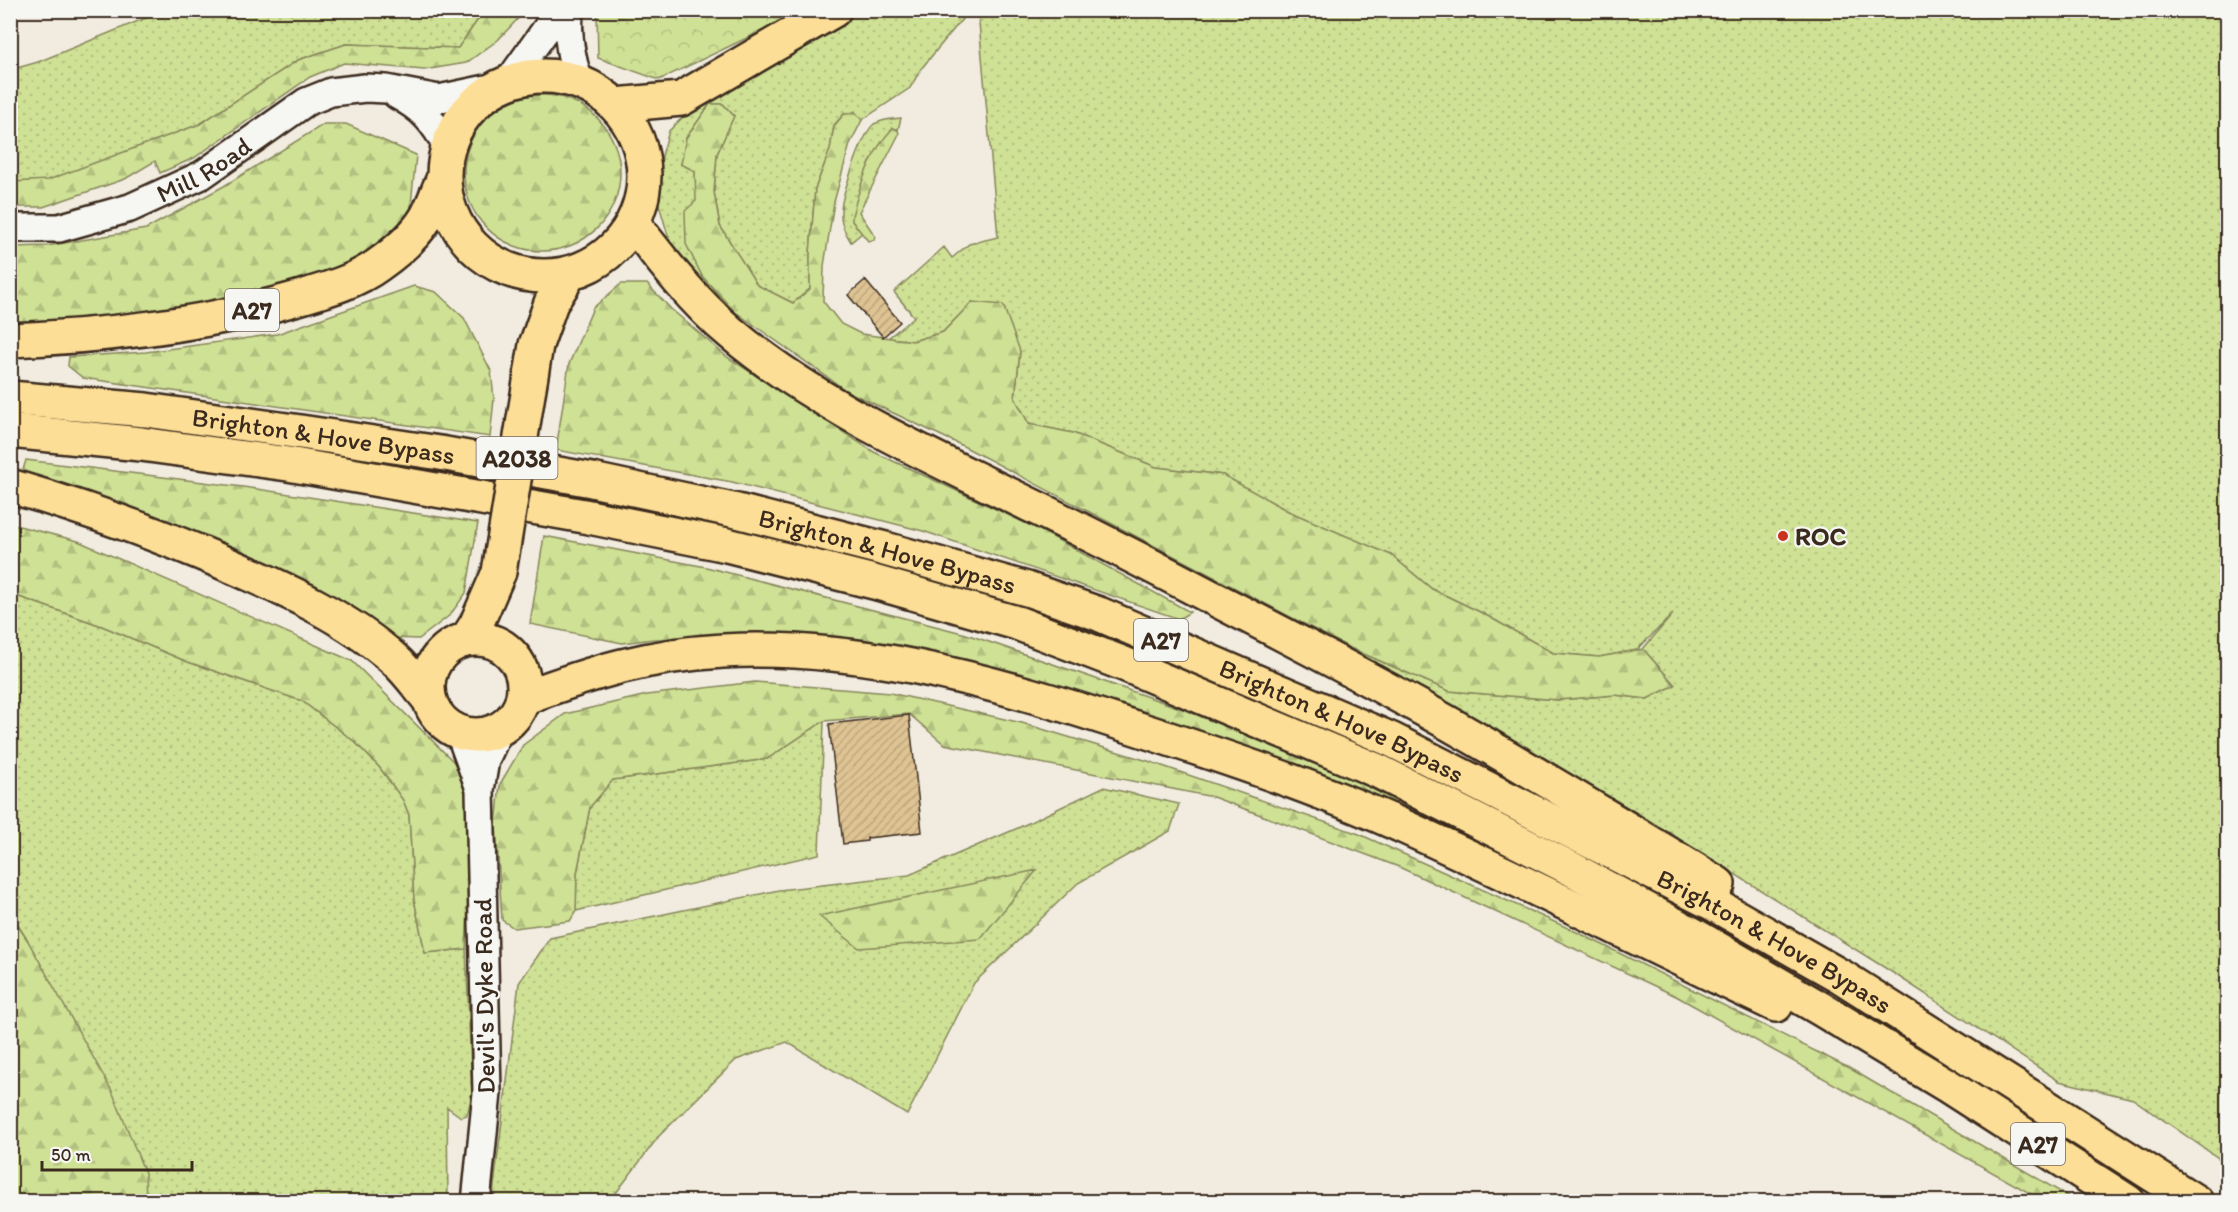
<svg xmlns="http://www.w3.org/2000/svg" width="2238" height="1212" font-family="Itim,sans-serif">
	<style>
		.grass { fill: url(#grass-dots); stroke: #85865a; stroke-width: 1.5 }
		.forest { fill: url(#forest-firs); stroke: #85865a; stroke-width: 1.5 }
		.park { fill: url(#park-crowns); stroke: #85865a; stroke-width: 1.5 }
		.building { fill: url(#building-hatch); stroke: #3b2a1e; stroke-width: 1.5 }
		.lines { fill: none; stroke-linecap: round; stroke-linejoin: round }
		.minor-casing { stroke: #3b2a1e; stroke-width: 32 }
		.major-casing { stroke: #3b2a1e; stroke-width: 38 }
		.highway-casing { stroke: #3b2a1e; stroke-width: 38 }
		.minor { stroke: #f6f6f2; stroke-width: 27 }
		.major { stroke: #fdde96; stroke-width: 33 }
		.highway { stroke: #fdde96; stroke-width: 33 }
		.major-bridge-casing { stroke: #3b2a1e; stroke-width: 38; stroke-linecap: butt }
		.major-bridge { stroke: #fdde96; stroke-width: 33 }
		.poi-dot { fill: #c8321e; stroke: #f6f6f2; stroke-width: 2 }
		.labels { text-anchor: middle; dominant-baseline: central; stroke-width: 4.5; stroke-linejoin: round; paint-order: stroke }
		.shield { fill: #f6f6f2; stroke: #73675e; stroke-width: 1.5 }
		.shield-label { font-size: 24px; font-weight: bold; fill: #3b2a1e }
		.street-label { font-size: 26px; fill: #3b2a1e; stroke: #f6f6f2 }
		.poi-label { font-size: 26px; font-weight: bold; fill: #3b2a1e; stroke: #f6f6f2; text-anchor: start }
	</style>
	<defs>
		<pattern id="grass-dots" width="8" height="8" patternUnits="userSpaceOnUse" patternTransform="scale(1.5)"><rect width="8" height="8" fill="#cfe195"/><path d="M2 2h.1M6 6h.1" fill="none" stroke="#b3c180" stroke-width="1.8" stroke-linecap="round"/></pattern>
		<pattern id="forest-firs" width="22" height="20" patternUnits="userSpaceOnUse" patternTransform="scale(1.5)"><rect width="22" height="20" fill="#cfe195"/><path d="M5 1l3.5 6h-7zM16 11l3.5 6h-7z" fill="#b3c180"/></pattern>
		<pattern id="park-crowns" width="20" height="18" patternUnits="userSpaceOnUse" patternTransform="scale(1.5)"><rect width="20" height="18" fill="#cfe195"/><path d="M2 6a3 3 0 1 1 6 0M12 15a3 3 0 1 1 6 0" fill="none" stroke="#b3c180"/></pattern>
		<pattern id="building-hatch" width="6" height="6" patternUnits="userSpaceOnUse" patternTransform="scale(1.5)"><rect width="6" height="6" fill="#dec393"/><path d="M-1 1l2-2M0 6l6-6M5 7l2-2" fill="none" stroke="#bfa87e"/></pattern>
	</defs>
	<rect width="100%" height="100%" fill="#f1ecdf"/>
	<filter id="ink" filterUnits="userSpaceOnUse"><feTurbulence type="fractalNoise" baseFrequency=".0167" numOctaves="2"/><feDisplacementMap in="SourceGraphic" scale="12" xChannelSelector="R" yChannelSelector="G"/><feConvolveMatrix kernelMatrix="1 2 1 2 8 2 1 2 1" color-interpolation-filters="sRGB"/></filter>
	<g filter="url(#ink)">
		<path class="grass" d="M163 11H484L458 48 346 44 298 60 200 124 48 181 11 182 10 70 38 62Z
			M855 11H962L963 18 921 69 910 88 862 120 855 112 844 114 834 125 830 150 815 189 810 254V289L793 303 757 285 720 226 714 192 717 154 734 116 723 104H710L686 138 681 164 695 171 702 276 734 311 688 272 671 246 658 201 660 163 669 131 689 111 792 46Z
			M978 11H2227V1164L2133 1099 2059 1081 1890 971 1629 808 1348 647 1449 691 1558 700 1615 695 1647 699 1675 685 1643 649 1673 614 1637 650 1599 657 1553 653 1482 613 1432 589 1394 558 1288 511 1223 475 1156 467 1073 433 1029 424 1015 398 1020 351 972 302 943 332 913 341 888 338 914 317 894 292 944 247 952 258 969 244 998 237Z
			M901 118 898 130 893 128 852 221 862 233 851 242C845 232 840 224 841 211 841 197 863 132 874 124 883 119 891 119 901 118Z
			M11 594 102 626 188 662 302 701 355 742 380 768 403 800 409 815 414 899 425 953 466 949 472 1095 467 1115 461 1117 447 1107 448 1201H94L28 941 11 914Z
			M824 721 819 854 576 911 577 873 590 807 612 780 767 759Z
			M1103 787 1179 804 1170 831 1078 883 974 983 907 1115 787 1042 736 1060 659 1136 610 1201H502L493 1194 519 983 550 938 779 890 909 875 1018 828Z"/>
		<path class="forest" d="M484 11H525L498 40 466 63 424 70 344 63 310 77 194 158 160 173 155 161 125 179 43 207H11V182L48 180 200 124 298 60 346 44 458 48Z
			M464 173a78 78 0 1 1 156 0a78 78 0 1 1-156 0Z
			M710 104H723L734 116 717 154 714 192 720 226 757 285 793 303 810 289V254L815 189 830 150 834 126 844 114 855 112 862 120 850 144 834 202 824 266 823 301 841 324 861 334 913 341 943 332 972 302 1003 305 1020 351 1015 398 1029 424 1073 433 1156 467 1223 475 1288 511 1391 555 1432 589 1482 613 1553 653 1599 657 1643 649 1675 685 1647 699 1615 695 1558 700 1449 691 1348 647 965 447 847 391 734 311 702 276 686 244 685 211 696 201 695 171 681 164 686 138Z
			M324 124H346L416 155 409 224 340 271 210 308 11 326 10 247 47 246 146 229 224 186Z
			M893 128 898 130 899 134 859 212 875 236 874 240 868 241 852 221V216C860 185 870 152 893 128Z
			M621 284H647L671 309 727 357 874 452 1036 528 1190 612 1179 619 923 531 732 482 556 450 569 364 593 308Z
			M414 286 436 292 464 318 491 371 494 399 490 437 83 378 68 366 69 357 146 352 277 334Z
			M26 460 243 487 478 523 466 593 450 615 419 639 390 638 20 480Z
			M11 524 78 541 352 661 468 776 470 864 466 949 425 953 414 899 409 815 403 800 380 768 355 742 302 701 188 662 102 626 11 594Z
			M544 536 706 567 966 634 1180 708 1351 778 1433 821 1428 828 802 638 654 639 622 643 530 624Z
			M755 682 890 693 1022 723 1148 761 1359 834 1581 934 1849 1068 2076 1201H2044L1676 996 1399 867 1213 797 944 744 909 714 824 721 767 759 613 780 590 807 577 873 576 911 570 921 514 928 502 920 496 825 500 784 523 745 565 714 647 695Z
			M1037 870 980 939 859 948 819 916Z
			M10 914 28 941 112 1091 145 1173 146 1201H11Z"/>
		<path class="park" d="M597 11H803L659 80 598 58Z"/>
		<path class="building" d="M865 280 900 322 883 337 848 295Z
			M909 715 922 832 867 838V841L843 844 829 724Z"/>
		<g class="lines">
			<g class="minor-casing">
				<g id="minor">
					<path d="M569 10C567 36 570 57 579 81"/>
					<path d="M509 81 560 10"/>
					<path d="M397 95C422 108 434 122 447 146"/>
					<path id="s1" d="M10 228H59L130 208 202 175 306 102 331 92 365 88 386 89 439 99 496 87"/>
					<path d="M460 733 479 786"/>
					<path d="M476 1202 487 1093 480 790 485 760 499 730"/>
				</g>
			</g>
			<g class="major-casing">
				<path id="major" d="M444 176a100 100 0 1 1 200 0a100 100 0 1 1-200 0Z
					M616 105 681 99 834 10
					M536 345 551 303 570 273
					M428 687a48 48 0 1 1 96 0a48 48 0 1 1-96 0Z
					M467 639 476 625 499 572"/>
			</g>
			<g class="highway-casing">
				<g id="highway">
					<path d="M633 223C663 262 693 301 731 333 808 398 901 442 991 486 1064 521 1137 558 1209 596 1281 633 1354 671 1425 710 1524 765 1621 825 1718 884"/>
					<path d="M10 340C107 336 205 325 298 298 325 290 355 282 378 265 395 253 415 236 426 218 433 206 437 192 443 180"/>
					<path id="s2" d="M10 398 146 410 294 431 440 453 592 480 737 511 885 549 1027 589 1099 614 1392 740 1710 902 1842 977 2196 1202"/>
					<path d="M10 431 141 444 288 464 584 516 727 545 874 582 1017 623 1124 664 1378 771 1570 868 1692 934 1821 1009 1948 1086 2128 1202"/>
					<path d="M10 486C85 508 158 534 229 565 287 590 348 618 395 660 407 671 417 685 428 698"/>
					<path d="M523 698C593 672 648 655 723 651 854 644 985 679 1108 719 1210 752 1312 785 1409 829 1532 885 1653 947 1776 1005"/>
				</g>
			</g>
			<use href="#minor" class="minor"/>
			<use href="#major" class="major"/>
			<use href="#highway" class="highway"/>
			<g class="major-bridge-casing">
				<path id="major-bridge" d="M499 572 536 345"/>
			</g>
			<use href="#major-bridge" class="major-bridge"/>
		</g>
	</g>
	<circle class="poi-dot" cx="1783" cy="536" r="6"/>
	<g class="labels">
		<g class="shield">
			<rect x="225" y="289" width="54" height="42" rx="4.5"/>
			<rect x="476.5" y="437" width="81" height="42" rx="4.5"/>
			<rect x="1134" y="619" width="54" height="42" rx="4.5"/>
			<rect x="2011" y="1123" width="54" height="42" rx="4.5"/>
		</g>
		<g class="shield-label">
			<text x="252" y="310">A27</text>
			<text x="517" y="458">A2038</text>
			<text x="1161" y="640">A27</text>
			<text x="2038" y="1144">A27</text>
		</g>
		<g class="street-label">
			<text stroke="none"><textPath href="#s1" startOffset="206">Mill Road</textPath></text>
			<text stroke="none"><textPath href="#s2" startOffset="316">Brighton &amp; Hove Bypass</textPath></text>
			<text stroke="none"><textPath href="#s2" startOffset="892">Brighton &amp; Hove Bypass</textPath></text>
			<text stroke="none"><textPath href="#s2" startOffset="1378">Brighton &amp; Hove Bypass</textPath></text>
			<text stroke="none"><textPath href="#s2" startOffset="1864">Brighton &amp; Hove Bypass</textPath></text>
			<text transform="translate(484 996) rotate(-91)">Devil's Dyke Road</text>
		</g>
		<g class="poi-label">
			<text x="1795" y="536">ROC</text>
		</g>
	</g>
	<rect width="2238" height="1212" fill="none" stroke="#f6f6f2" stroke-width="36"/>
	<rect x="18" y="18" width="2202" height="1176" fill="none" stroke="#3b2a1e" stroke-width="2" filter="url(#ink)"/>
	<path d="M42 1161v9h150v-9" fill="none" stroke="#3b2a1e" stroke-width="3"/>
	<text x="51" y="1161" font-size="18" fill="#3b2a1e" stroke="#f6f6f2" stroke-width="4.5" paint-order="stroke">50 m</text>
</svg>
